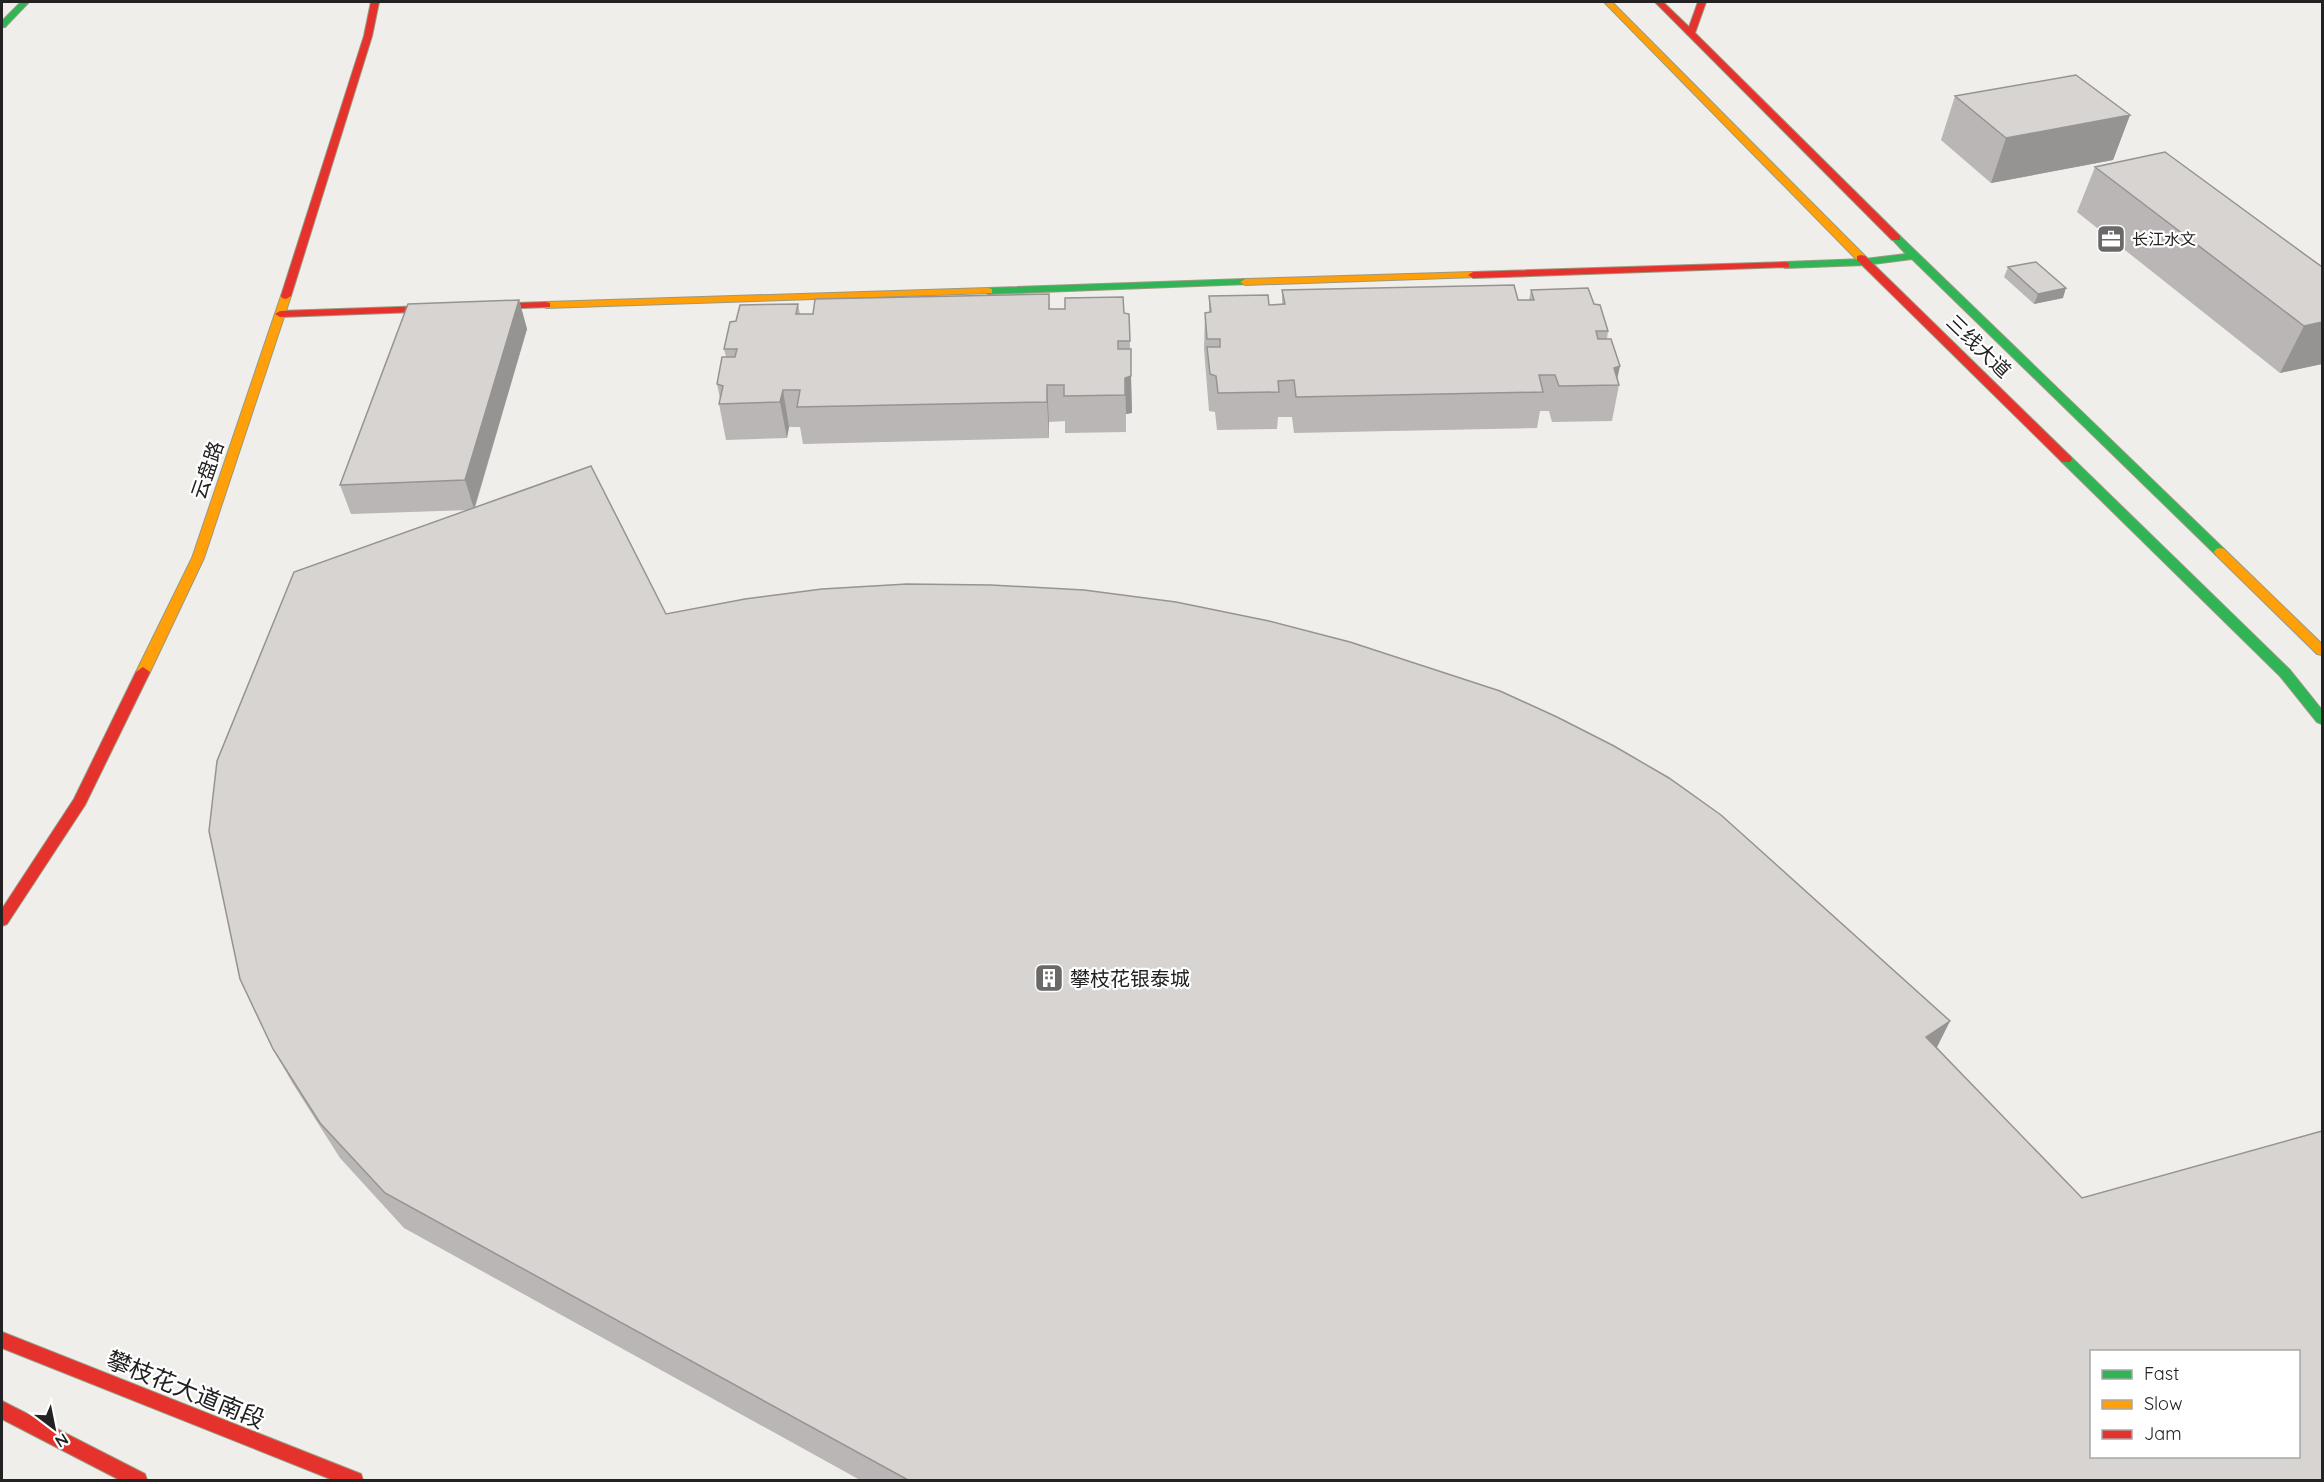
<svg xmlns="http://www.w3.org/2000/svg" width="2324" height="1482" font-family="Quicksand,'Noto Sans SC',sans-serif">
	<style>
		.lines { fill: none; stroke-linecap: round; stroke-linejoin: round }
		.fast-casing { stroke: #999a82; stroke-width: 2 }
		.slow-casing { stroke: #999a82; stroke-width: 2 }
		.jam-casing { stroke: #999a82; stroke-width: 2 }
		.fast { fill: #30b455; fill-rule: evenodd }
		.slow { fill: #ff9f0a; fill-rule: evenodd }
		.jam { fill: #e5322d; fill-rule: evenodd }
		.wall { fill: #b9b6b5 }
		.shaded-wall { fill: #969493 }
		.building { fill: #d7d4d2; stroke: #969493; stroke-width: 1.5; fill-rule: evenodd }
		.labels { text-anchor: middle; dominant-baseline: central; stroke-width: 4.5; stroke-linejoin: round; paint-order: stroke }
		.far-poi-label { font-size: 16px; fill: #222; stroke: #fff; text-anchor: start }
		.street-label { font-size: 20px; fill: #222; stroke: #fff }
		.poi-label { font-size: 20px; fill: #222; stroke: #fff; text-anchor: start }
		.near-street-label { font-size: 24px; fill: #222; stroke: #fff }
	</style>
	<rect width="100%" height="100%" fill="#f0eeeb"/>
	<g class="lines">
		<g class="fast-casing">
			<path id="fast" d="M21 2H29L5 27H2V21Z
				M1896 235 1900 236 2224 549 2226 552 2224 555H2216L1912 259 1865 265 1785 268 1780 265 1785 262 1865 259 1906 254 1891 238Z
				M1245 279 1249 280V284L988 294 983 291 988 288Z
				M2066 455 2070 456 2290 670 2322 710V724L2317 722 2280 676 2062 462 2060 459Z"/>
		</g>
		<g class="slow-casing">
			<path id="slow" d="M1604 2H1612L1865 256V260H1857Z
				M1473 272 1478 275 1477 277 1245 285 1240 282 1245 279Z
				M988 288 992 289V293L546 308 541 305 546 302Z
				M286 293 291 296 204 558 150 672 148 675H138L136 672 192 558 281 296Z
				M2220 548 2224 549 2322 644V655L2317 654 2216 555 2214 552 2216 549Z"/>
		</g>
		<g class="jam-casing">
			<path id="jam" d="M371 2H379L372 36 291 296 286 299 282 298 281 296 364 36Z
				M1655 2H1663L1689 27 1698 2H1706L1695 33 1900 236V240H1892Z
				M1861 255 1865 256 2070 456 2072 459 2070 462H2062L1857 260V256Z
				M1785 262 1789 263V267L1473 278 1468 275 1473 272Z
				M546 302 550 303V307L280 317 275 314 280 311Z
				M143 667 150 672 85 805 7 924 2 926V909L74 799 136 672Z
				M2 1332 361 1474 363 1480H333L2 1348Z
				M2 1401 145 1474 147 1480H120L2 1419Z"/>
		</g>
		<use href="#fast" class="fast"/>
		<use href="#slow" class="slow"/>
		<use href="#jam" class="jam"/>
	</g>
	<path class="wall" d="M1955 96 2130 115 2113 160 1991 183 1941 140Z
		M2095 167 2322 267V364L2280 373 2077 212Z
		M2008 267 2063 298 2034 304 2004 277Z
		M1282 290 1518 300H1529L1531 290 1594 304 1608 331 1607 339 1619 385 1612 421 1552 422 1549 411H1540L1537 428 1294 433 1292 417H1278L1277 429 1217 430 1215 412 1209 411 1204 349 1205 313 1209 312V296L1269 305H1282Z
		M1049 294 1050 309 1124 313 1129 314 1132 413 1126 414V432L1065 433V421L1049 422V438L803 444 800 427H789L787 438 726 440 719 404 720 399 717 384 726 357 724 349 798 304 800 314H813Z
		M519 300 527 329 475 508 666 614 1950 1021 1937 1047 2322 1480H860L404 1228 340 1158 293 1084 273 1049 469 510 351 514 340 485Z"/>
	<path class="shaded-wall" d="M2130 115 2113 160 1991 183 2006 138Z
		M2066 288 2063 298 2034 304 2038 294Z
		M519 300 527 329 474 509 465 480Z
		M2322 322V364L2280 373 2304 326Z
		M1620 366 1616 385 1614 368Z
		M1131 376 1132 413 1126 414 1125 378Z
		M1047 385 1049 422V438L1047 402Z
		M783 390 789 427 787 438 780 402Z
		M1950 1021 1932 1057 1926 1037Z"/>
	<path class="building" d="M2076 75 2130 115 2006 138 1955 96Z
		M2165 152 2322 267V322L2304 326 2095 167Z
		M2036 262 2066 288 2038 294 2008 267Z
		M1514 285 1518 300H1534L1531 290 1588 288 1594 304 1600 305 1608 331H1596L1598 339H1611L1620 366 1614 368 1619 385 1559 386 1555 375H1539L1543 392 1296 397 1294 380 1278 381 1279 392 1218 393 1216 376 1210 374 1207 347H1220V339H1207L1205 313 1211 312 1209 296 1268 295 1269 305 1285 304 1282 290Z
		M1049 294V309H1065V298L1123 297 1124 313 1129 314 1130 341H1118V349H1131V376L1125 378V395L1064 396V385H1047V402L797 407 800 390H783L780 402 719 404 723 386 717 384 722 357H735L737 349H724L730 322 736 321 740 305 798 304 796 314H813L815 299Z
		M519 300 465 480 340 485 408 304Z
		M591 466 666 614 745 599 822 589 907 584 991 585 1084 590 1176 602 1269 621 1350 642 1500 691 1557 717 1614 746 1669 778 1721 815 1950 1021 1926 1037 2082 1198 2322 1131V1480H908L385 1193 320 1123 273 1049 240 979 209 831 217 761 294 572ZM2091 1352H2298V1456H2091Z"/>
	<defs>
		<g id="office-square" transform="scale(1.5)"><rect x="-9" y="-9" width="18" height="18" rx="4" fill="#6a6968" stroke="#fff"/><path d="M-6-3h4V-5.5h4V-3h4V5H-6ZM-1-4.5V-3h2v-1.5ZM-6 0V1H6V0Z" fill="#fff"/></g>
		<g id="building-square" transform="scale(1.5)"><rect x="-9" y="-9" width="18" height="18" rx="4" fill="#6a6968" stroke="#fff"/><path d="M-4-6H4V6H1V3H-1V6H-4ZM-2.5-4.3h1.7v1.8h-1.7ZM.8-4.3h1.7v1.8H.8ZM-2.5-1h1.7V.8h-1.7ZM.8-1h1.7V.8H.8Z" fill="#fff"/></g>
	</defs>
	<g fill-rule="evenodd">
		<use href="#office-square" x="2111" y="239"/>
		<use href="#building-square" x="1049" y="978"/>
	</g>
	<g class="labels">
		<g class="far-poi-label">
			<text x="2132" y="239">长江水文</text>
		</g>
		<g class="street-label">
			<text transform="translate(1979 346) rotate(44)">三线大道</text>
			<text transform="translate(207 470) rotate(-71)">云盘路</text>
		</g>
		<g class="poi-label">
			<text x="1070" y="978">攀枝花银泰城</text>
		</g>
		<g class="near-street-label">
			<text transform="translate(186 1389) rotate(22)">攀枝花大道南段</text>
		</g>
	</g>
	<rect width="2324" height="1482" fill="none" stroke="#222222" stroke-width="6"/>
	<rect x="2090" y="1350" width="210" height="108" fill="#ffffff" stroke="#a7a7a7" stroke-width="1.5"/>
	<rect x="2102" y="1370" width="30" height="9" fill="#30b455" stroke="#a7a7a7" stroke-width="1.5"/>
	<text x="2144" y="1380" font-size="18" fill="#222222">Fast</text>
	<rect x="2102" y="1400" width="30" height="9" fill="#ff9f0a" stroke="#a7a7a7" stroke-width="1.5"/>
	<text x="2144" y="1410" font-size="18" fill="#222222">Slow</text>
	<rect x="2102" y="1430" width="30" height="9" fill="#e5322d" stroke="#a7a7a7" stroke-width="1.5"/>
	<text x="2144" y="1440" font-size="18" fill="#222222">Jam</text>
	<g transform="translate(54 1428) rotate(148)" stroke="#ffffff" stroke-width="4.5" paint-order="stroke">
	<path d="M0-4.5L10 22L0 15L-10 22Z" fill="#222222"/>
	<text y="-9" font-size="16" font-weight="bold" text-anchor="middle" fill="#222222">N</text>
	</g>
</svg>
